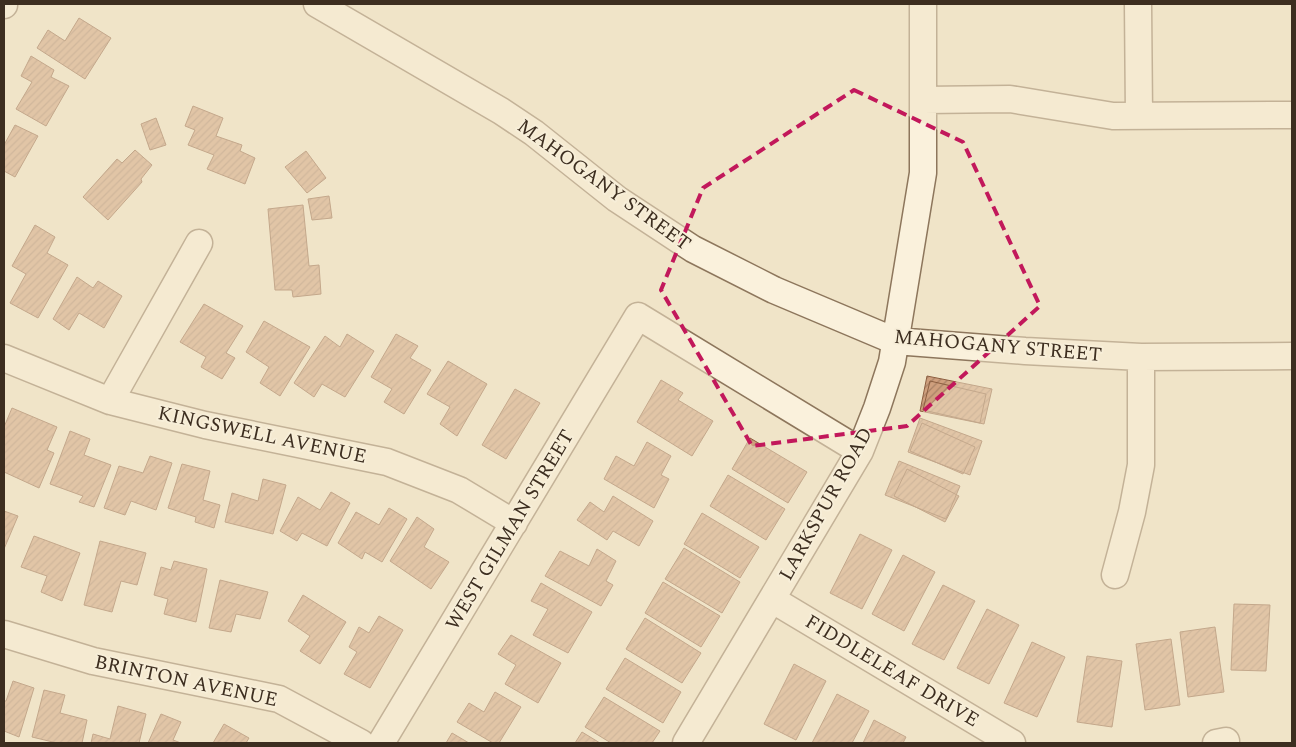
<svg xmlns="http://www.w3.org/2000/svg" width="1296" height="747" font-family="Spectral,serif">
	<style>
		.building { fill: url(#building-hatch); stroke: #8d5f41 }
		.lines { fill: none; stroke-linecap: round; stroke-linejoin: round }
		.minor-casing { stroke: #8d765c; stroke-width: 29 }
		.minor { stroke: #faf1dc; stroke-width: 26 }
		.marked { fill: none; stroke: #c2185b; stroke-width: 4; stroke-dasharray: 10 6; stroke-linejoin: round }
		.labels { text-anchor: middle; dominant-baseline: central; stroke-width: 4; stroke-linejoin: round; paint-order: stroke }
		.street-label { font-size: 20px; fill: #3d2e20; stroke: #f7eed8 }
	</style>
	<defs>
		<pattern id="building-hatch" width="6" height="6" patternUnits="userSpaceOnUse" patternTransform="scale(1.25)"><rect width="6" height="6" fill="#cf9f7d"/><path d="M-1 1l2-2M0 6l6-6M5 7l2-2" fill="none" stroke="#a98266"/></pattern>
	</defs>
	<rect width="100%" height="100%" fill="#f0e4c8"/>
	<path class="building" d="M79 18 111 38 85 79 37 48 48 30 65 41Z
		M31 56 54 70 51 77 69 86 46 126 16 109 32 82 21 76Z
		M193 106 223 118 216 136 242 145 240 151 255 158 245 184 207 169 214 155 188 145 195 130 185 126Z
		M156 118 166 145 150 150 141 124Z
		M15 125 38 136 15 177 4 171V145Z
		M135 150 152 165 141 179 142 182 108 220 83 197 117 159 122 163Z
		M306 151 326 178 307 193 285 167Z
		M329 196 332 218 312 220 308 199Z
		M303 205 309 266 319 265 321 294 293 297 292 290H275L268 209Z
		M35 225 55 237 47 253 68 265 38 318 10 303 26 274 12 266Z
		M77 277 93 288 98 281 122 296 104 328 79 313 69 330 53 319Z
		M204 304 243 326 226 353 235 358 222 379 201 367 206 357 180 342Z
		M264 321 310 347 280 396 260 383 269 367 246 352Z
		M347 334 374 351 345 397 322 384 314 397 294 383 325 336 340 347Z
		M396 334 418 346 410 358 431 370 404 414 384 402 392 389 371 377Z
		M448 361 487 384 457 436 440 424 450 407 427 394Z
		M927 376 992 389 984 424 920 411Z
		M661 380 683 393 678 400 713 421 692 456 637 422Z
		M930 381 986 394 980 423 923 410Z
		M515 389 540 403 506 459 482 445Z
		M12 408 57 427 47 450 54 453 39 488 4 472V427Z
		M920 418 982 441 970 475 908 452Z
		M922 423 975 447 963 474 910 451Z
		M70 431 90 439 84 455 111 465 94 507 79 502 83 496 50 484Z
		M750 438 807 472 788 503 732 469Z
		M647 442 671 456 661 475 669 479 654 508 604 479 616 456 634 466Z
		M150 456 172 463 156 510 131 501 125 515 104 508 119 466 143 473Z
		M899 461 960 486 946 519 885 495Z
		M182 464 210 471 203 500 220 505 214 528 195 522 196 517 168 508Z
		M907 469 959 496 945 522 894 496Z
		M728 475 785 509 766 540 710 506Z
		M263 479 286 485 273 534 225 522 232 493 258 501Z
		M331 492 350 503 327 546 302 533 297 541 280 531 298 497 320 510Z
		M613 496 653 521 639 546 613 531 607 540 577 520 590 502 604 512Z
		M389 508 407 519 382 562 365 552 362 559 338 543 356 512 379 525Z
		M4 511 18 516 4 549Z
		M702 513 759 547 740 578 684 544Z
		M417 517 434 529 424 547 449 562 431 589 390 561Z
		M860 534 892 550 862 609 830 593Z
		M34 536 80 553 62 601 41 592 47 576 21 567Z
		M100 541 146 553 137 585 121 581 112 612 84 605Z
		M684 548 740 582 722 613 665 579Z
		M597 549 616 561 606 581 613 585 601 606 545 576 560 551 589 566Z
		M903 555 935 572 904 631 872 614Z
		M174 561 207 569 196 622 164 614 168 599 154 595 161 567 171 570Z
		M220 580 268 592 260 619 236 614 231 632 209 628Z
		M663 582 720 616 701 647 645 613Z
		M541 583 592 612 568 653 533 635 548 609 531 601Z
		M943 585 975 601 944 660 912 644Z
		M303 595 346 622 320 664 300 651 310 636 288 621Z
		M1234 604 1270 605 1266 671 1231 670Z
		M987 609 1019 625 989 684 957 668Z
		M379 616 403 630 370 688 344 674 357 652 349 647 359 627 369 633Z
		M645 618 701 653 682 683 626 649Z
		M1215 627 1224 692 1188 697 1180 632Z
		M511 635 561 663 538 703 505 684 516 665 498 654Z
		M1171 639 1180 705 1145 710 1136 644Z
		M1032 642 1065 657 1037 717 1004 703Z
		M1087 656 1122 661 1112 727 1077 722Z
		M625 658 681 692 663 723 606 689Z
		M794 664 826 681 796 740 764 724Z
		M13 681 34 688 19 737 4 731V701H6Z
		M44 690 65 695 60 713 87 720 82 743H57L32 737Z
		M495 692 521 707 499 743H493L457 722 469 703 484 712Z
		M837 694 869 711 852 743H812Z
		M604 697 660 731 652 743H611L585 727Z
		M118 706 146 714 139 743H91L93 734 110 739Z
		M161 714 181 722 173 740 181 743H148Z
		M874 720 906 737 903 743H863Z
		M224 724 249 738 246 743H213Z
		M582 732 600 743H575Z
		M452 733 469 743H446Z"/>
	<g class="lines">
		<g class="minor-casing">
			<path id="minor" d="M317 4 501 111 534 133 617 199 693 249 774 290 895 341 1025 351 1141 357 1292 356
				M1138 4 1139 116
				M4 5V4
				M924 100 1010 99 1113 116 1292 115
				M4 358 110 401 205 425 387 462 459 490 514 523
				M110 401 199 243
				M1115 575 1132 512 1141 465V357
				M773 600 1012 743
				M4 634 93 661 279 699 361 743
				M381 743 638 316 860 451
				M686 743 860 451 877 408 892 362 923 173V4
				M1216 743 1226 741"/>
		</g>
		<use href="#minor" class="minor"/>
	</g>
	<path d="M0 0H1296V747H0ZM854 90 963 142 1040 306 907 426 752 446 661 290 703 188Z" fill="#f0e4c8" fill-opacity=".55" fill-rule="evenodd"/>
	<path class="marked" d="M854 90 963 142 1040 306 907 426 752 446 661 290 703 188Z"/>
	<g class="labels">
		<g class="street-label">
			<text transform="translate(604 185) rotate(36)">MAHOGANY STREET</text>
			<text transform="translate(998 346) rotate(5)">MAHOGANY STREET</text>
			<text transform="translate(262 435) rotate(12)">KINGSWELL AVENUE</text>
			<text transform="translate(826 504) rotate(-61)">LARKSPUR ROAD</text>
			<text transform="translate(510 530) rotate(-59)">WEST GILMAN STREET</text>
			<text transform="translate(892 671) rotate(31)">FIDDLELEAF DRIVE</text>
			<text transform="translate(186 681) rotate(12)">BRINTON AVENUE</text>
		</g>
	</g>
	<rect width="1296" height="747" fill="none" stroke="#3d2e20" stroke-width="10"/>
</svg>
